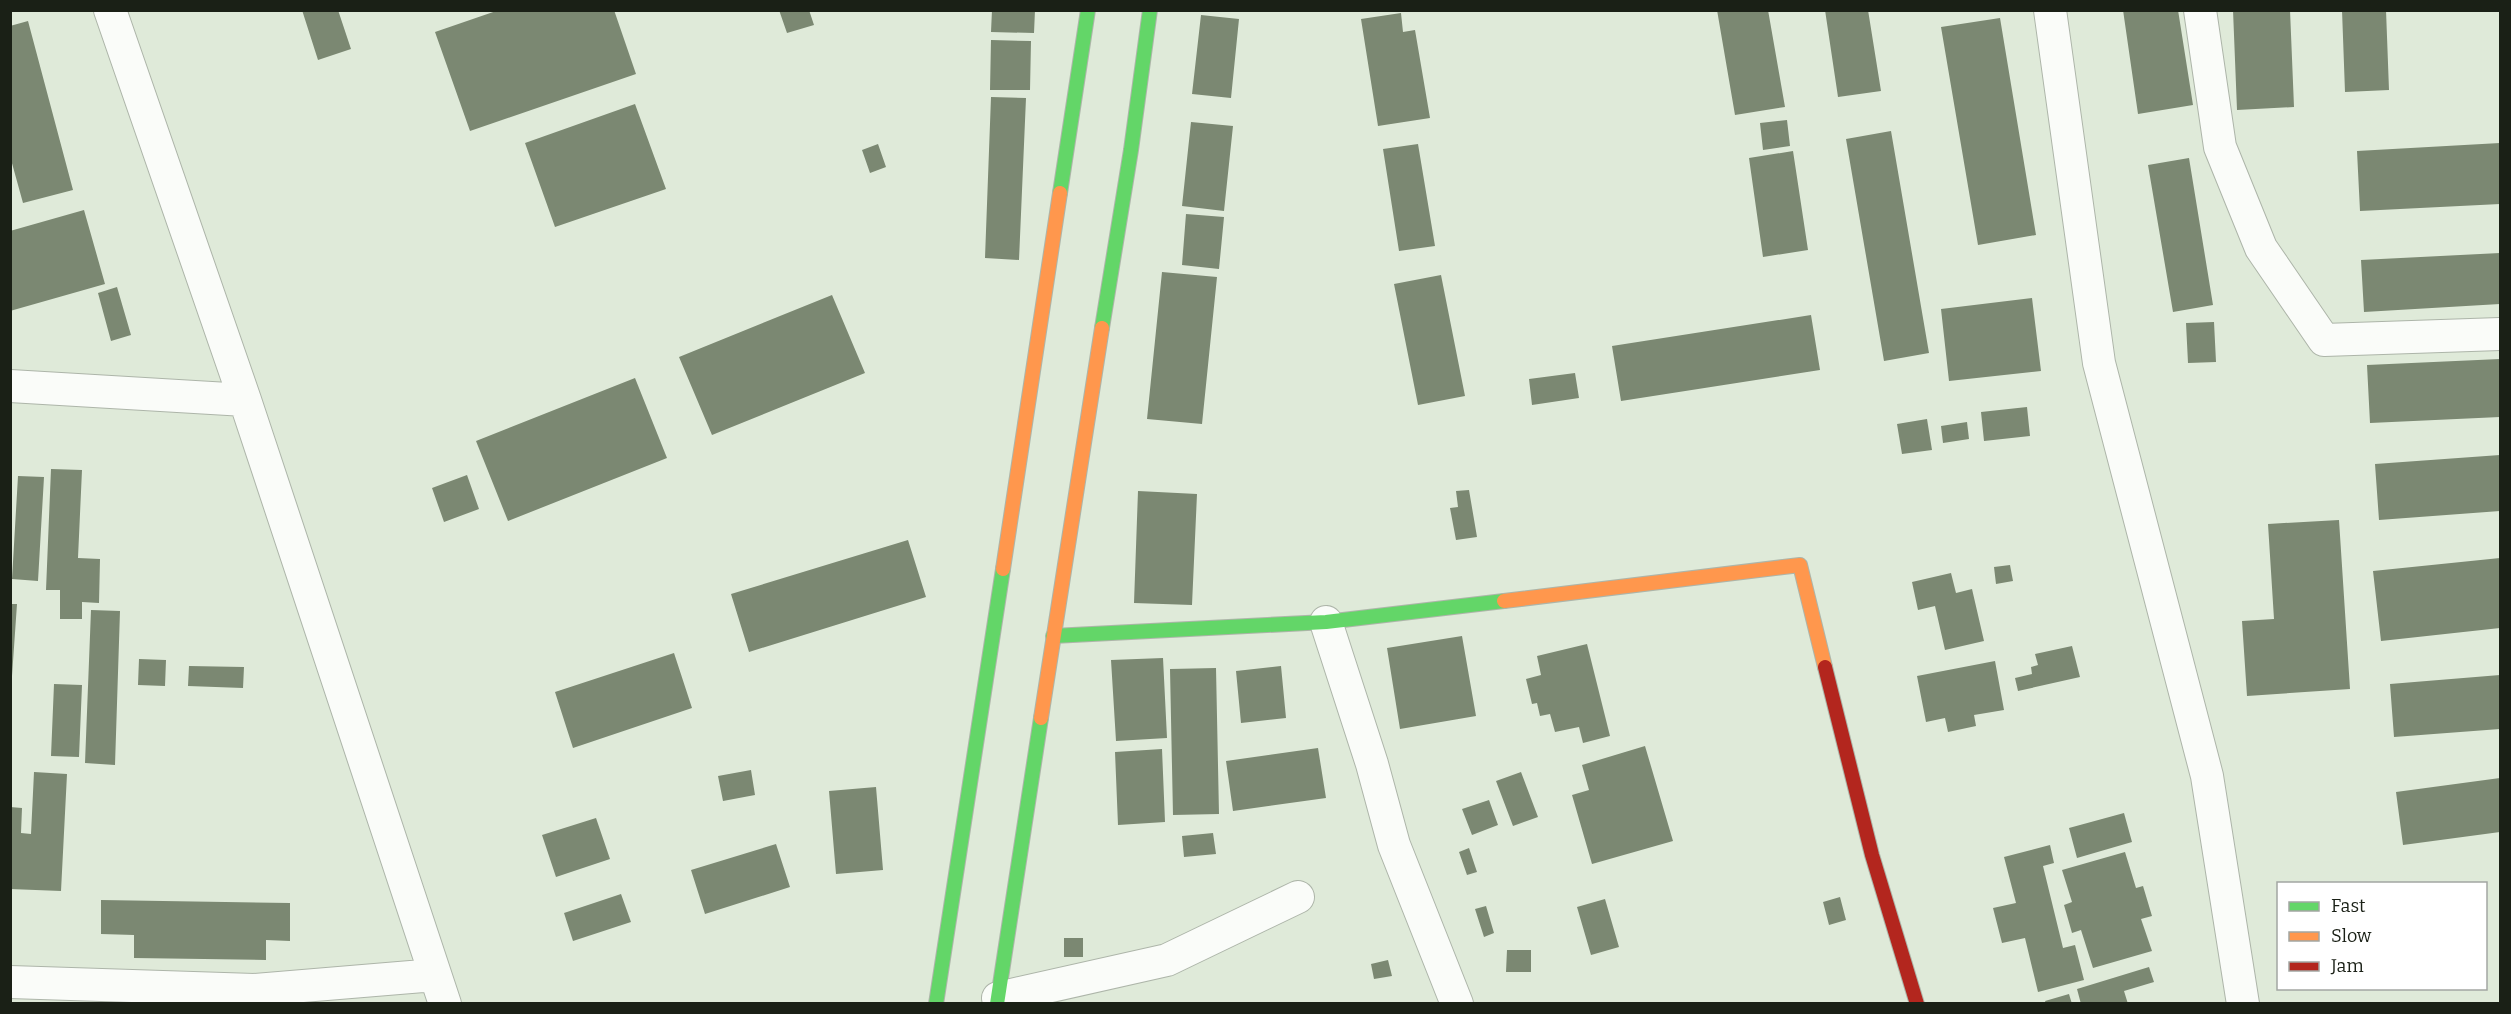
<svg xmlns="http://www.w3.org/2000/svg" width="2511" height="1014" font-family="Bitter,serif">
	<style>
		.building { fill: #7b8872 }
		.lines { fill: none; stroke-linecap: round; stroke-linejoin: round }
		.street-casing { stroke: #adb5a9; stroke-width: 34 }
		.fast-casing { stroke: #adb5a9; stroke-width: 16 }
		.slow-casing { stroke: #adb5a9; stroke-width: 16 }
		.jam-casing { stroke: #adb5a9; stroke-width: 16 }
		.street { stroke: #fafcf9; stroke-width: 32 }
		.fast { stroke: #63d668; stroke-width: 14 }
		.slow { stroke: #ff974d; stroke-width: 14 }
		.jam { stroke: #b3261e; stroke-width: 14 }
	</style>
	<rect width="100%" height="100%" fill="#dfead9"/>
	<path class="building" d="M302 10H338L351 49 318 60Z
		M499 10H614L636 74 470 131 435 32Z
		M779 10H809L814 25 787 33Z
		M992 10H1035L1034 33 991 32Z
		M1717 10H1768L1785 107 1735 115Z
		M1825 10H1868L1881 91 1838 97Z
		M2123 10H2178L2193 105 2138 114Z
		M2233 10H2290L2294 107 2237 110Z
		M2342 10H2386L2389 90 2345 92Z
		M1401 13 1403 32 1415 30 1430 118 1378 126 1361 19Z
		M1201 15 1239 19 1231 98 1192 94Z
		M2000 18 2036 235 1978 245 1941 27Z
		M28 21 73 190 23 203 10 156V26Z
		M991 40 1031 41 1030 90H990Z
		M991 97 1026 98 1019 260 985 258Z
		M635 104 666 189 555 227 525 143Z
		M1787 120 1790 146 1763 150 1760 123Z
		M1191 122 1233 126 1224 211 1182 206Z
		M1891 131 1929 353 1884 361 1846 139Z
		M2500 143V204L2360 211 2357 151Z
		M878 144 886 167 870 173 862 150Z
		M1418 144 1435 246 1399 251 1383 149Z
		M1793 151 1808 250 1763 257 1749 158Z
		M2189 158 2213 305 2173 312 2148 165Z
		M84 210 105 284 10 311V231Z
		M1186 214 1224 217 1219 269 1182 265Z
		M2500 253V304L2364 312 2361 260Z
		M1162 272 1217 277 1202 424 1147 419Z
		M1441 275 1465 396 1418 405 1394 284Z
		M117 287 131 335 111 341 98 293Z
		M832 295 865 373 712 435 679 357Z
		M2032 298 2041 371 1949 381 1941 309Z
		M1811 315 1820 370 1621 401 1612 346Z
		M2214 322 2216 362 2188 363 2186 323Z
		M2500 359V417L2370 423 2367 365Z
		M1575 373 1579 398 1532 405 1529 379Z
		M635 378 667 458 508 521 476 441Z
		M2027 407 2030 436 1984 441 1981 412Z
		M1927 419 1932 450 1902 454 1897 424Z
		M1967 422 1969 439 1943 443 1941 426Z
		M2500 455V511L2379 520 2375 464Z
		M51 469 82 470 78 558 100 559 99 603 82 602V619H60V590H46Z
		M467 475 479 509 444 522 432 488Z
		M18 476 44 477 38 581 12 579Z
		M1469 490 1477 537 1456 540 1450 508 1458 507 1456 491Z
		M1138 491 1197 494 1192 605 1134 603Z
		M2339 520 2350 689 2247 696 2242 621 2274 619 2268 524Z
		M908 540 926 597 749 652 731 594Z
		M2500 558V628L2381 641 2373 571Z
		M2010 565 2013 581 1996 584 1994 567Z
		M1951 573 1956 593 1972 589 1984 641 1945 650 1935 606 1918 610 1912 582Z
		M10 604H17L12 676H10Z
		M91 610 120 611 115 765 85 763Z
		M1462 636 1476 716 1400 729 1387 648Z
		M1587 644 1610 736 1583 743 1579 727 1555 732 1550 714 1540 716 1537 703 1532 704 1526 679 1541 675 1537 656Z
		M2072 646 2080 677 2018 691 2015 678 2032 674 2031 667 2038 665 2035 654Z
		M674 653 692 708 573 748 555 692Z
		M1163 658 1167 738 1116 741 1111 660Z
		M139 659 166 660 165 686 138 685Z
		M1995 661 2004 710 1974 715 1976 726 1948 732 1945 718 1926 722 1917 676Z
		M189 666 244 667 243 688 188 686Z
		M1281 666 1286 718 1241 723 1236 671Z
		M1216 668 1219 814 1173 815 1170 669Z
		M2500 675V729L2394 737 2390 684Z
		M54 684 82 685 79 757 51 756Z
		M1645 746 1673 841 1592 864 1572 795 1589 790 1582 765Z
		M1318 748 1326 798 1233 811 1226 761Z
		M1162 749 1165 822 1118 825 1115 752Z
		M751 770 755 795 723 801 718 776Z
		M34 772 67 774 61 891 10 889V807L22 808 21 833 31 834Z
		M1521 772 1538 817 1513 826 1496 781Z
		M2500 778V832L2403 845 2396 792Z
		M876 787 883 870 836 874 829 791Z
		M1489 800 1498 825 1472 835 1462 809Z
		M2124 813 2132 842 2077 858 2069 828Z
		M596 818 610 859 556 877 542 835Z
		M1213 833 1216 854 1184 857 1182 836Z
		M776 844 790 887 705 914 691 870Z
		M2050 845 2054 863 2043 866 2063 948 2075 945 2084 980 2038 992 2025 938 2002 943 1993 908 2016 903 2004 857Z
		M1469 848 1477 872 1467 875 1459 852Z
		M2125 852 2136 888 2143 886 2152 916 2141 919 2152 951 2093 968 2081 930 2072 933 2064 905 2072 902 2062 870Z
		M621 894 631 922 573 941 564 913Z
		M1840 897 1846 920 1829 925 1823 902Z
		M1605 899 1619 947 1591 955 1577 907Z
		M101 900 290 903V941L266 940V960L134 958V935L101 934Z
		M1486 906 1494 933 1484 937 1475 909Z
		M1064 938H1083V957H1064Z
		M1507 950H1531V972H1506Z
		M1388 960 1392 976 1374 979 1371 964Z
		M2149 967 2154 982 2124 991 2128 1004H2081L2077 989Z
		M2069 994 2072 1004H2046L2045 1001Z"/>
	<g class="lines">
		<g class="street-casing">
			<path id="street" d="M110 10 245 400 445 1004
				M2050 10 2099 363 2207 776 2243 1004
				M2200 10 2220 147 2261 248 2324 340 2500 334
				M10 386 245 400
				M1326 622 1372 764 1394 845 1457 1004
				M10 982 254 990 435 975
				M998 998 1167 960 1298 897"/>
		</g>
		<g class="fast-casing">
			<path id="fast" d="M1060 193 1088 10
				M1102 328 1131 150 1150 10
				M1053 636 1326 622 1504 601
				M936 1004 1003 569
				M997 1004 1041 718"/>
		</g>
		<g class="slow-casing">
			<path id="slow" d="M1003 569 1060 193
				M1504 601 1800 565 1825 667
				M1041 718 1102 328"/>
		</g>
		<g class="jam-casing">
			<path id="jam" d="M1825 667 1872 855 1917 1004"/>
		</g>
		<use href="#street" class="street"/>
		<use href="#fast" class="fast"/>
		<use href="#slow" class="slow"/>
		<use href="#jam" class="jam"/>
	</g>
	<rect width="2511" height="1014" fill="none" stroke="#1a2016" stroke-width="24"/>
	<rect x="2277" y="882" width="210" height="108" fill="#ffffff" stroke="#a3a6a2" stroke-width="1.5"/>
	<rect x="2289" y="902" width="30" height="9" fill="#63d668" stroke="#a3a6a2" stroke-width="1.5"/>
	<text x="2331" y="912" font-size="18" fill="#1a2016">Fast</text>
	<rect x="2289" y="932" width="30" height="9" fill="#ff974d" stroke="#a3a6a2" stroke-width="1.5"/>
	<text x="2331" y="942" font-size="18" fill="#1a2016">Slow</text>
	<rect x="2289" y="962" width="30" height="9" fill="#b3261e" stroke="#a3a6a2" stroke-width="1.5"/>
	<text x="2331" y="972" font-size="18" fill="#1a2016">Jam</text>
</svg>
